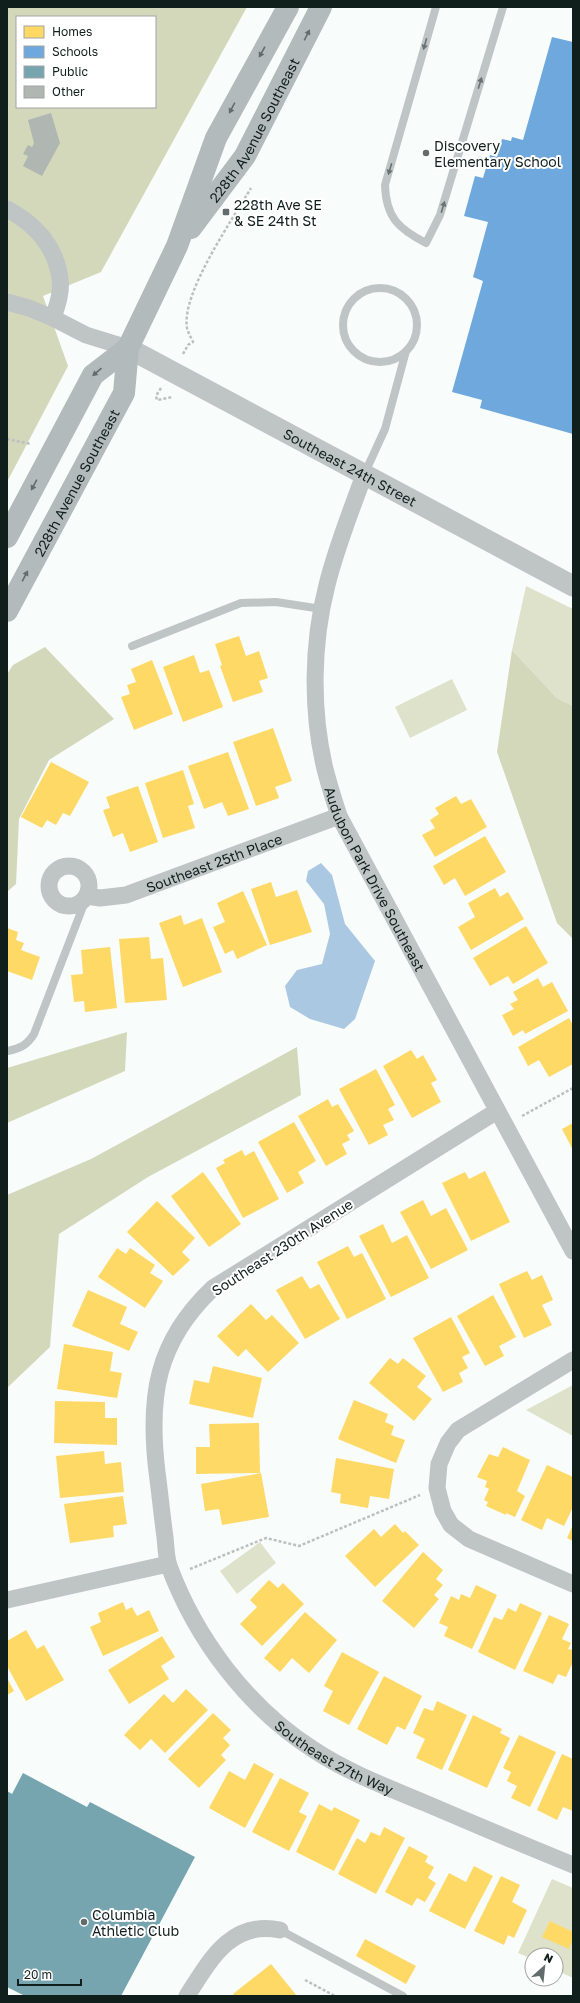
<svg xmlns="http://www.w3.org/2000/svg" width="580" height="2003" font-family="'Golos Text',sans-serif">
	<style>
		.green { fill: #dfe2ca }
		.forest { fill: #d4d8ba; fill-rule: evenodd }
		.water { fill: #abc8e3 }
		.homes { fill: #ffd966 }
		.schools { fill: #6fa8dc }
		.public { fill: #76a5af }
		.building { fill: #b0b6b1 }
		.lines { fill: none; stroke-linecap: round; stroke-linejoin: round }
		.path { stroke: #bcc0c0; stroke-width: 2.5; stroke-dasharray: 3 2; stroke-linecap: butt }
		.service { stroke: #bfc4c5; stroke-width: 8 }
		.minor { stroke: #bfc4c5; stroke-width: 17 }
		.tertiary { stroke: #bfc4c5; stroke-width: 21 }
		.secondary { stroke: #b3babb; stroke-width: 22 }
		.oneway { fill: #626c6c }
		.oneway2 { fill: #687270 }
		.poi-dot { fill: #626c6a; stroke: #fff; stroke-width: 1.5 }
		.labels { text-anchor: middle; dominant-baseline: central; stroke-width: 4; stroke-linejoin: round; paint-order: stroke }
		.street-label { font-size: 14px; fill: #111f1c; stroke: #fff }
		.poi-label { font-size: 14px; fill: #111f1c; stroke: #fff; text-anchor: start }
	</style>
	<rect width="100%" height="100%" fill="#f8fcfb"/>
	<path class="green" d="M526 586 573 609V706L557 698 512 650Z
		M452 679 467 710 410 738 395 707Z
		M573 1385V1436L526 1410Z
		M260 1542 276 1563 237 1594 220 1571Z
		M552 1879 573 1888V1978L556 1970V1955H532V1959L518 1953Z"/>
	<path class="forest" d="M7 7H247L101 272 43 296 68 366 7 482ZM17 17H155V107H17Z
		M45 647 114 719 49 760 19 819 16 884 7 892V674L13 665Z
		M512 650 557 698 573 706V939L557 923 497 752Z
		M127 1032 125 1071 7 1123V1068Z
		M297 1047 301 1095 148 1177 59 1234 50 1347 7 1388V1195L91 1159Z"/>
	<path class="water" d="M321 863 332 875 345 924 375 961 355 1019 344 1029 310 1019 290 1007 285 986 297 970 322 964 330 934 324 904 306 881 308 871Z"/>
	<path class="homes" d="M239 636 246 656 259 651 268 678 259 681 263 692 233 702 220 666 222 665 215 644Z
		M194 655 200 673 209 670 223 707 183 722 163 667Z
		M152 660 173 714 134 730 121 697 130 694 127 685 136 682 131 669Z
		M273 728 292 781 275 787 279 798 256 806 233 742Z
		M228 752 249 809 228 816 222 802 204 809 188 766Z
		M51 762 89 782 70 816 63 813 56 825 47 820 42 828 21 817Z
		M183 770 194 804 188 806 195 828 163 838 145 783Z
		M138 786 158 842 130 852 123 833 113 837 103 810 110 808 106 797Z
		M456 796 461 804 471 799 487 827 435 857 422 835 435 828 430 820 439 814 435 808Z
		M485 836 506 872 465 896 455 878 444 885 433 866Z
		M271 882 276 897 297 890 312 932 270 945 251 889Z
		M495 888 500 897 508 892 524 919 471 950 458 927 475 917 468 903Z
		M243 891 267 945 237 959 233 950 225 954 213 927 225 922 217 903Z
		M181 915 184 925 202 918 222 972 183 987 159 923Z
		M526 926 548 963 513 984 508 976 490 986 473 958Z
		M7 928 18 932 16 940 24 943 21 950 40 957 32 980 7 971Z
		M149 937 151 959 163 958 167 1000 125 1003 119 939Z
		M110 947 117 1008 85 1012 84 1001 74 1002 71 975 83 974 81 950Z
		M538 978 543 987 552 982 568 1011 525 1034 523 1030 513 1036 502 1015 514 1009 510 1004 518 1000 513 992Z
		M569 1018 573 1025V1064L549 1077 539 1060 528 1066 518 1047Z
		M411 1050 417 1059 423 1055 437 1080 431 1083 441 1102 412 1118 383 1066Z
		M376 1069 395 1105 388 1109 394 1120 383 1125 388 1135 369 1145 339 1089Z
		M328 1099 332 1107 338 1104 354 1131 347 1135 350 1140 342 1144 347 1154 326 1166 298 1116Z
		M294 1122 316 1161 298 1172 304 1183 287 1193 258 1142Z
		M573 1123V1150L562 1129Z
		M242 1150 245 1156 254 1151 279 1199 243 1218 216 1168 225 1163 223 1160Z
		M485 1171 510 1222 471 1241 442 1183 465 1172 469 1179Z
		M203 1172 241 1224 209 1247 171 1196Z
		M423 1200 431 1216 446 1208 468 1250 431 1269 400 1212Z
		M157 1201 195 1238 182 1252 190 1260 173 1276 127 1232Z
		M383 1224 392 1243 407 1235 429 1278 391 1297 359 1236Z
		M348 1246 354 1257 362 1253 386 1299 347 1319 317 1262Z
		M117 1248 126 1254 130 1248 155 1265 150 1273 163 1281 145 1308 98 1277Z
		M527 1271 532 1280 542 1275 553 1300 542 1305 552 1325 524 1338 499 1284Z
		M302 1276 310 1289 319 1284 340 1319 305 1339 276 1290Z
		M88 1290 127 1307 120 1324 138 1332 129 1351 72 1326Z
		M493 1295 516 1337 499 1346 504 1356 485 1366 457 1316Z
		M251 1304 266 1320 272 1315 299 1343 268 1372 246 1349 238 1357 217 1336Z
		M451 1317 470 1353 462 1357 468 1368 459 1373 463 1382 443 1392 413 1338Z
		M64 1344 113 1352 110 1371 122 1373 117 1398 57 1389Z
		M390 1358 398 1364 403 1358 426 1376 417 1387 432 1399 414 1421 369 1383Z
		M213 1366 262 1378 253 1418 189 1404 194 1380 209 1383Z
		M354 1400 388 1414 385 1422 394 1426 391 1435 405 1440 396 1463 338 1439Z
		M55 1401 105 1402V1418H117V1445L54 1443Z
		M259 1423 260 1473 196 1474V1447H210L209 1424Z
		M503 1447 530 1460 517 1491 525 1496 515 1517 506 1513V1515L486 1506 488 1502 484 1500 489 1489 485 1487 487 1481 477 1477 489 1454 498 1457Z
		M104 1451 105 1464 121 1462 124 1492 60 1498 56 1456Z
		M336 1458 394 1469 389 1499 370 1496 368 1508 340 1503 341 1494 331 1492Z
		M547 1465 573 1477V1507L564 1526 547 1518 542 1530 521 1520Z
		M261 1473 269 1517 222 1525 219 1509 205 1511 201 1484Z
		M123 1496 127 1524 113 1526 114 1537 70 1543 64 1504Z
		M395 1524 403 1533 405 1531 419 1545 375 1587 345 1556 374 1529 381 1537Z
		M573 1525V1541L567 1538Z
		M423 1552 443 1570 436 1579 443 1585 434 1595 439 1599 414 1628 382 1601Z
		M269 1580 278 1588 283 1583 304 1604 262 1646 240 1624 257 1607 250 1600Z
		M476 1585 497 1595 472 1649 444 1636 448 1627 439 1623 451 1596 459 1600 461 1594 470 1598Z
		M123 1602 126 1610 132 1607 137 1616 149 1610 159 1631 103 1656 90 1627 101 1622 98 1613Z
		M520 1603 542 1613 515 1670 478 1652 494 1617 502 1620 508 1608 516 1612Z
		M305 1612 337 1640 309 1673 292 1658 280 1672 264 1658Z
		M549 1615 569 1624 562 1639 571 1643 568 1649 573 1650V1662L566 1677 558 1674 553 1684 523 1671Z
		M26 1630 37 1649 44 1645 64 1680 26 1701 7 1666V1641Z
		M162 1636 175 1657 161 1666 169 1679 129 1704 108 1670Z
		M342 1652 379 1672 349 1725 323 1711 333 1691 324 1686Z
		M384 1676 422 1696 405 1730 397 1726 387 1745 357 1729Z
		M7 1678 14 1691 7 1695Z
		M186 1689 208 1710 165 1753 151 1739 140 1750 124 1735 164 1694 173 1703Z
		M437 1701 467 1715 442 1770 416 1758 425 1739 413 1733 424 1708 433 1711Z
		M213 1713 231 1730 223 1738 230 1745 221 1755 226 1760 199 1788 168 1759Z
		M473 1715 502 1729 500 1733 510 1738 487 1788 448 1770Z
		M519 1735 556 1752 530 1807 511 1798 517 1786 507 1781 511 1772 503 1768Z
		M562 1754 573 1759V1811L563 1807 557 1820 537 1810Z
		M254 1763 274 1774 245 1828 209 1808 229 1771 245 1780Z
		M280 1778 309 1793 299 1812 307 1816 289 1851 252 1832Z
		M319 1804 332 1811 334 1807 360 1820 334 1871 296 1852Z
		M384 1827 405 1838 376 1894 338 1874 357 1838 365 1843 371 1832 380 1836Z
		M409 1846 428 1856 425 1862 434 1867 428 1878 436 1883 425 1902 417 1898 412 1906 385 1892Z
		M474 1866 493 1876 465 1929 429 1911 449 1873 466 1882Z
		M501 1876 520 1885 512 1902 527 1910 514 1938 508 1935 504 1945 474 1931Z
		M550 1921 573 1932V1939L569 1949 542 1937Z
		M365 1939 416 1966 406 1984 356 1956Z
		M271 1964 297 1996H234L233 1994Z"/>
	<path class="schools" d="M552 37 573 42V434L480 408 482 400 452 392 483 281 473 277 488 222 464 216 475 176 483 178 490 155 497 157 502 139 511 141 512 137 523 140Z"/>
	<path class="public" d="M23 1773 87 1807 90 1802 195 1857 121 1996H25L7 1987V1791L12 1794Z"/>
	<path class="building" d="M51 113 60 143 42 176 23 166 28 156 23 154 28 145 32 147 34 143 28 120Z"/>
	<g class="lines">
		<path class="path" d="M183 354 188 345 193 342C191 337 188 333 187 328 181 293 233 219 251 188
			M161 388 156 396 157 400 173 397
			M7 439 31 444
			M522 1116 573 1088
			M190 1569 266 1538 299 1546 420 1495
			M305 1980 335 1996"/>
		<path class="service" d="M436 7 385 185C386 218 399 229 426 243L440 215 503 7
			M343 325a37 37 0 1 1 74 0a37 37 0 1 1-74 0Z
			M364 475 385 429 406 351
			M132 646 241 603 276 602 322 609
			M8 1051C21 1048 27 1045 34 1034L87 896
			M280 1930 403 1996"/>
		<g class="minor">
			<path d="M7 209C35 224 56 246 60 279 62 292 57 306 53 318L86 335 128 348"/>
			<path d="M7 302 29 308 53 318"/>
			<path id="s1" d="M364 475C351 511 336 548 327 585 312 643 311 711 325 769 329 785 334 800 339 816L573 1251"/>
			<circle cx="69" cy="886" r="20"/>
			<path id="s2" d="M87 896 100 898 126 895 339 816"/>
			<path id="s3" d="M497 1111 213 1288C156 1342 148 1397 157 1472 160 1494 162 1516 165 1537 166 1546 166 1557 169 1566 196 1639 248 1708 314 1750 349 1773 387 1787 425 1803 474 1824 524 1845 573 1865"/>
			<path d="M573 1360 458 1430 448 1443 439 1464 437 1488 443 1511 451 1525 469 1539 573 1584"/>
			<path d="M7 1600 168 1564"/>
			<path d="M187 1996C210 1960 231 1920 280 1930"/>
		</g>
		<path class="tertiary" id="s4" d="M128 348 573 586"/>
		<g class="secondary">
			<path id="s5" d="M191 228 245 156 321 7"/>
			<path d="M7 537 93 375 128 348"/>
			<path id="s6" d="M7 611 124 393 128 348 177 246 216 138 288 7"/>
		</g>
	</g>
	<defs><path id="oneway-solid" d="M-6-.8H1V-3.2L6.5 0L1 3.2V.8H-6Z"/></defs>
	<g class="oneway">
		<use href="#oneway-solid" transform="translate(307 35) rotate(-63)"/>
		<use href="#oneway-solid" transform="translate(262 52) rotate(119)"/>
		<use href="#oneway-solid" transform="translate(232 108) rotate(118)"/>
		<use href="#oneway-solid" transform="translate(97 372) rotate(139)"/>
		<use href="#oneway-solid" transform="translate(34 485) rotate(118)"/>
		<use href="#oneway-solid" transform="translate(25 576) rotate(-62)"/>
	</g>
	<g class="oneway2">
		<use href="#oneway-solid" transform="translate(425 44) rotate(106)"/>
		<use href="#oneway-solid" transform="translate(480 83) rotate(-73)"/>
		<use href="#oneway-solid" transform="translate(390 169) rotate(106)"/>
		<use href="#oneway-solid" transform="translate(443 207) rotate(-73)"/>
	</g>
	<g class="poi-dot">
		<circle cx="426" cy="153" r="4"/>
		<rect x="222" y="208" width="8" height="8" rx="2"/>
		<circle cx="84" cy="1922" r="4"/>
	</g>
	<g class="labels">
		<g class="street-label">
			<text stroke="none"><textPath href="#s5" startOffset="117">228th Avenue Southeast</textPath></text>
			<text stroke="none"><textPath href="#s4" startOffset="252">Southeast 24th Street</textPath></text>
			<text stroke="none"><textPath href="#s6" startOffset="146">228th Avenue Southeast</textPath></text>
			<text stroke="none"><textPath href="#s2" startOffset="133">Southeast 25th Place</textPath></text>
			<text stroke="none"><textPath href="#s1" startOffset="423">Audubon Park Drive Southeast</textPath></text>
			<text transform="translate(282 1247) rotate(-33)">Southeast 230th Avenue</text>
			<text stroke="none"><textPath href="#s3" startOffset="890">Southeast 27th Way</textPath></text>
		</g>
		<g class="poi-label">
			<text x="434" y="145">Discovery<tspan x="434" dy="16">Elementary School</tspan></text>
			<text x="234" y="204">228th Ave SE<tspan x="234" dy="16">&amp; SE 24th St</tspan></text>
			<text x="92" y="1914">Columbia<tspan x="92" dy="16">Athletic Club</tspan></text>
		</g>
	</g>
	<rect width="580" height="2003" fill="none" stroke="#111f1c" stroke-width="16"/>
	<rect x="16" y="16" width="140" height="92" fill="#ffffff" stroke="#a0a5a4"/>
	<rect x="24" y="26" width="20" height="12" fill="#ffd966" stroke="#a0a5a4"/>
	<text x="52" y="36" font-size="12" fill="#111f1c">Homes</text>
	<rect x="24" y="46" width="20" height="12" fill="#6fa8dc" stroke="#a0a5a4"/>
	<text x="52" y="56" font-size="12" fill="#111f1c">Schools</text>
	<rect x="24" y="66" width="20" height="12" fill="#76a5af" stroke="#a0a5a4"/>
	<text x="52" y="76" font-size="12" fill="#111f1c">Public</text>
	<rect x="24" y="86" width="20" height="12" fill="#b0b6b1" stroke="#a0a5a4"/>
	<text x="52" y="96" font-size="12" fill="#111f1c">Other</text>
	<g transform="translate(544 1967) rotate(27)"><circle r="19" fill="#ffffff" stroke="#a0a5a4"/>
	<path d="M0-3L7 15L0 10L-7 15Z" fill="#626c6a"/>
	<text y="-6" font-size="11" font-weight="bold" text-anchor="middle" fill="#111f1c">N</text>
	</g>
	<path d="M18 1979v6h63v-6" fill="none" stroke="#111f1c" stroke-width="2"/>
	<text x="24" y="1979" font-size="12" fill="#111f1c" stroke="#ffffff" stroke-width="3" paint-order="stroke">20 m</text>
</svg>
